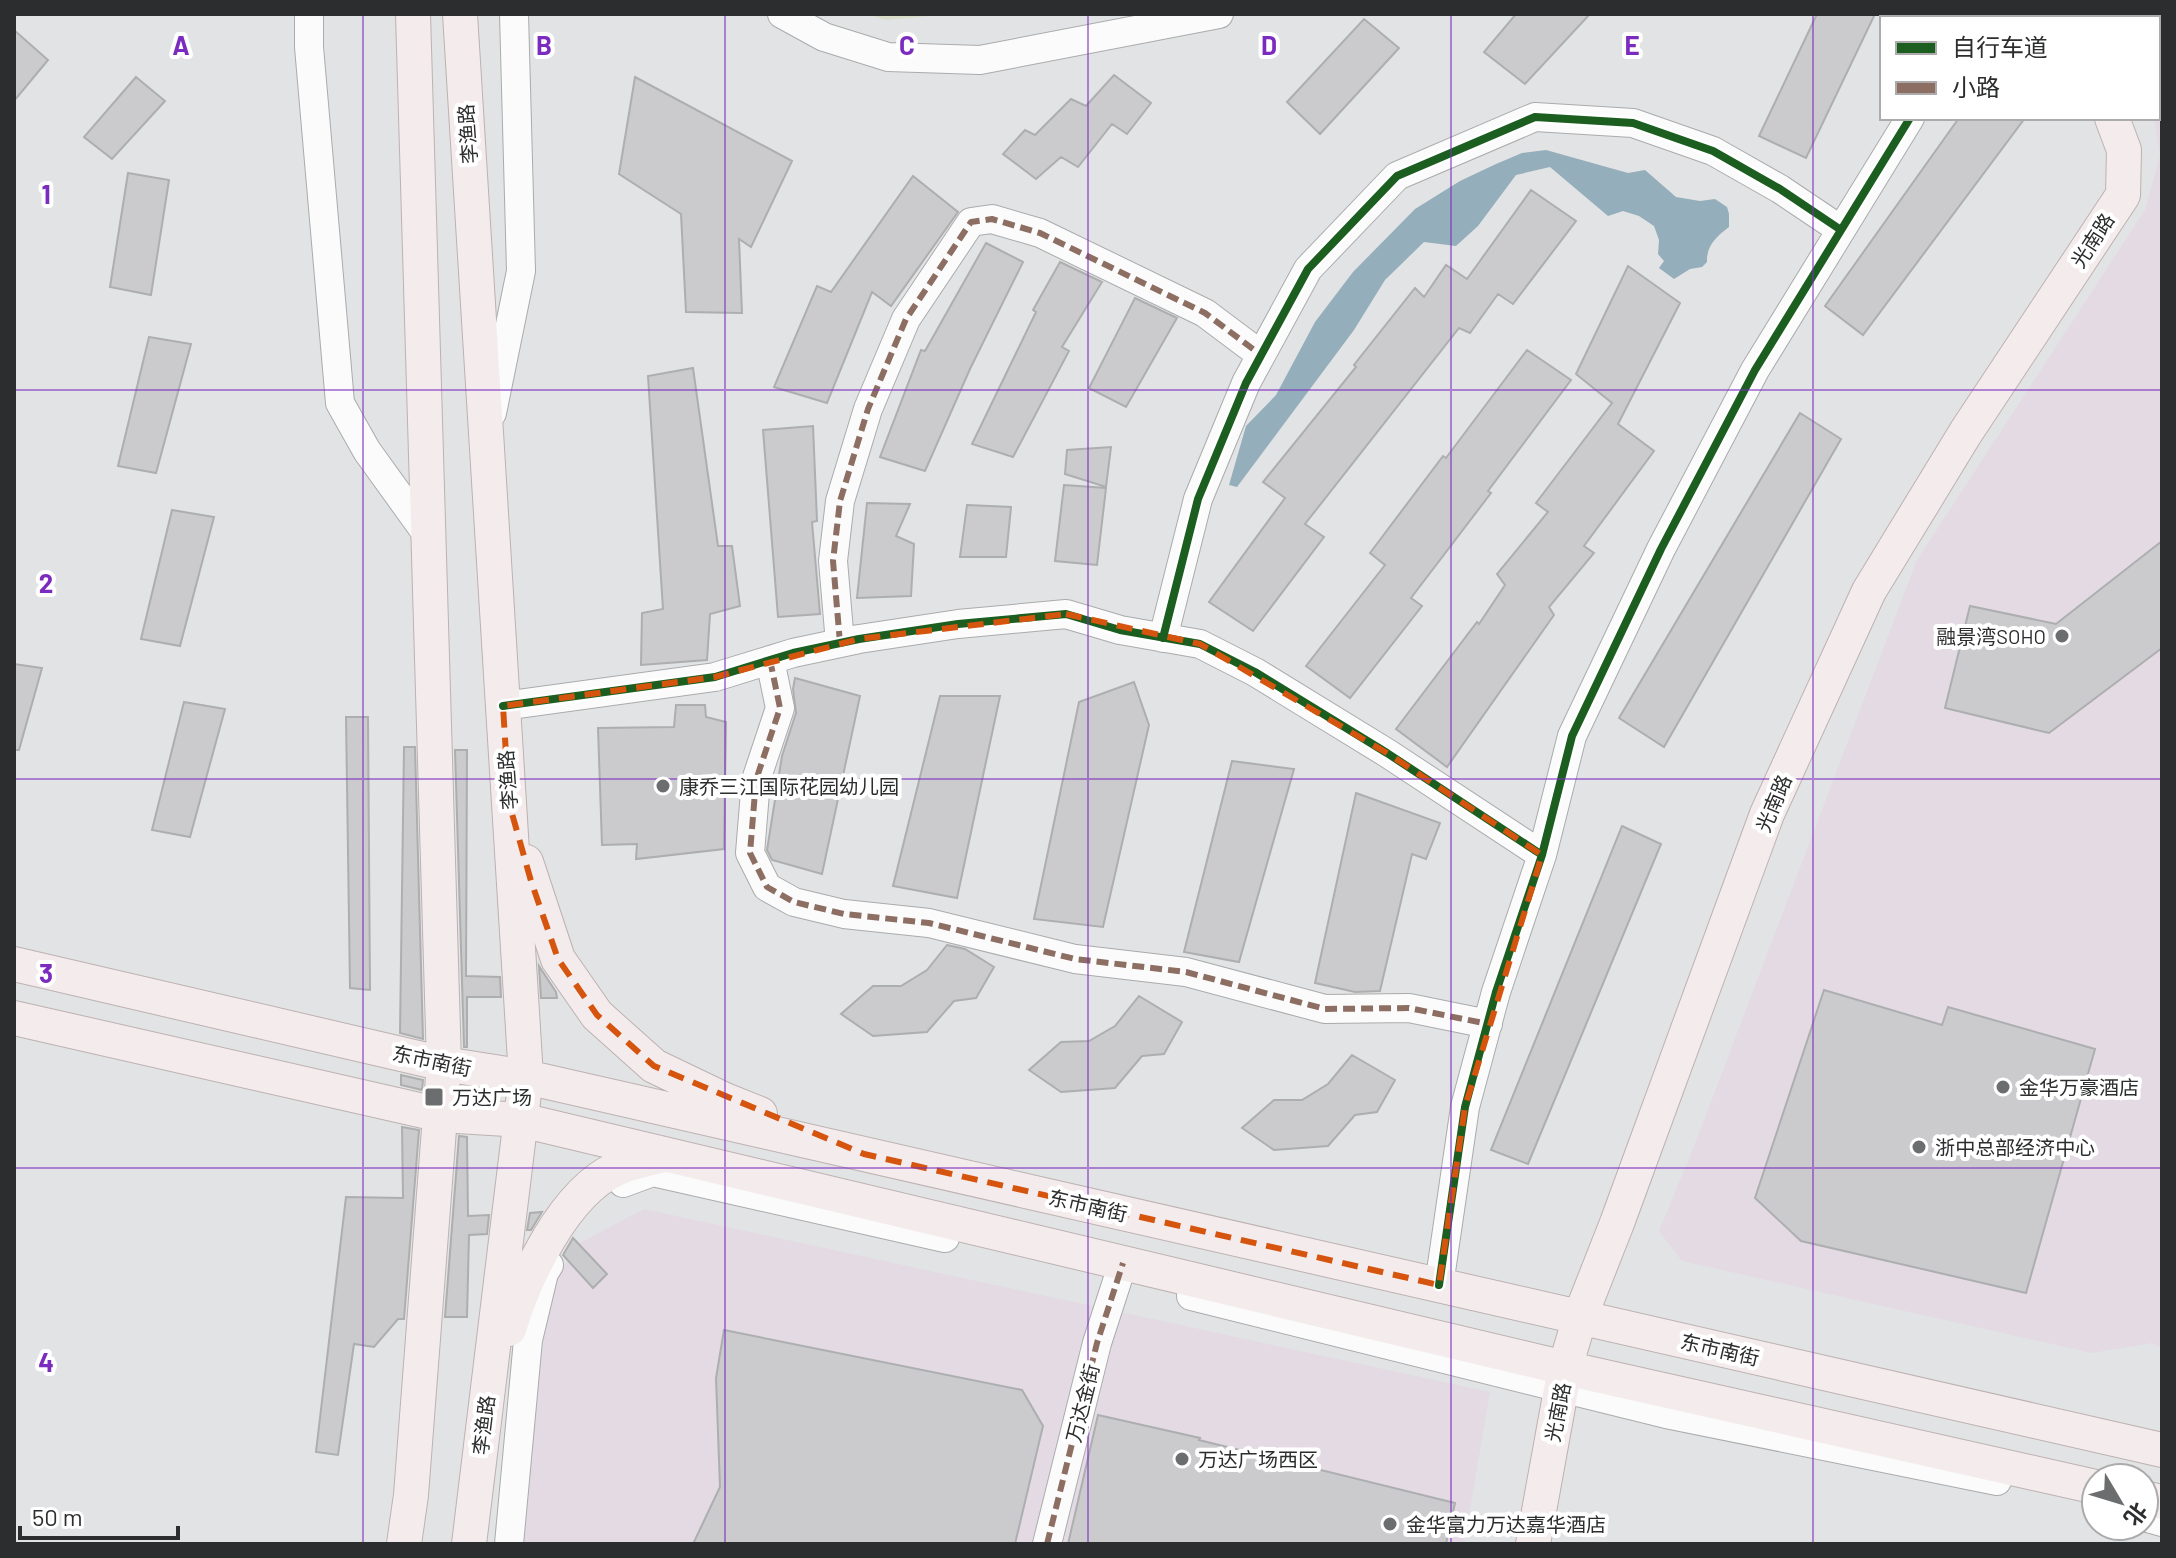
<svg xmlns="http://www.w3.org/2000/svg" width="2176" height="1558" font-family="Barlow,'Noto Sans SC',sans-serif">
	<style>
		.commercial { fill: #e3dae3 }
		.green { fill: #daddca }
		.water { fill: #94aebb }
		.building { fill: #cbcbcd; stroke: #adaeaf; stroke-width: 2 }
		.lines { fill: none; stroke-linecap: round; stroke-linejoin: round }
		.minor-casing { stroke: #aaabac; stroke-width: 30 }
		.major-casing { stroke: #bdb1b1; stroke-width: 36 }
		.minor { stroke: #fbfbfb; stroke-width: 28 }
		.major { stroke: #f4ecec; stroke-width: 34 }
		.quiet { stroke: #8d6e63; stroke-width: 6; stroke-dasharray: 12 6; stroke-linecap: butt }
		.cycleway-casing { stroke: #fff; stroke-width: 13 }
		.cycleway { stroke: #1b5e20; stroke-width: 8 }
		.marked { fill: none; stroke: #d5550f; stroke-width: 6; stroke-dasharray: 16 10; stroke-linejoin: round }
		.grid { fill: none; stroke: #7b2cbf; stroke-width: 2; stroke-opacity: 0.55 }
		.poi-dot { fill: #6c6d6e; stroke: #fff; stroke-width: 3 }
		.labels { text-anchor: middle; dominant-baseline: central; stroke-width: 8; stroke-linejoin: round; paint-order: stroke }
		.street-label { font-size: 20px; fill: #2c2d2e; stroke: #fff }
		.poi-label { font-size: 20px; fill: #2c2d2e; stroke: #fff; text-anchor: start }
		.grid-label { font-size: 26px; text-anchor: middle; font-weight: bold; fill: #7b2cbf; stroke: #fff; stroke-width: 8; stroke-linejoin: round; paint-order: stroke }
	</style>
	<rect width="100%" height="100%" fill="#e2e3e4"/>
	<path class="commercial" d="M2095 14H2162V1348L2152 1343 2092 1353 1682 1261 1659 1231 1693 1149 1917 560 2145 210 2160 155 2154 118H2158V18H2097Z
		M644 1209 1490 1392 1464 1544H520L549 1293 576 1245Z"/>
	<path class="green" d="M868 14H953L885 20Z"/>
	<path class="water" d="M1546 150 1628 173 1645 170 1676 197 1700 201 1715 199 1727 207 1729 214V227C1717 236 1706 246 1707 262L1702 267 1690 269 1674 279 1659 268 1664 261 1658 254 1659 240 1654 226 1639 216 1623 211 1608 216 1550 167 1516 175 1478 226 1456 246 1424 242 1385 280 1354 330 1237 487 1229 485 1246 426 1276 395 1315 322 1353 272 1415 209 1460 181 1496 164 1522 153Z"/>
	<path class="building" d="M1516 14H1590L1525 84 1484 52Z
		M1817 14H1875L1806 158 1759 136Z
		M1364 19 1399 48 1320 134 1287 102Z
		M14 30 48 60 14 101Z
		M1114 75 1151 103 1127 134 1112 124 1078 167 1061 157 1036 179 1003 154 1025 130 1035 135 1071 99 1086 106Z
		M136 77 165 101 112 159 84 137Z
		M635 77 792 161 751 247 739 239 742 313 686 312 681 214 619 174Z
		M1959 118H2025L1863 335 1825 306Z
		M128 173 169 180 151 295 110 287Z
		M913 176 958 212 891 306 872 292 827 403 774 387 817 286 831 292Z
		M1531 190 1576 221 1513 304 1498 294 1470 333 1459 328 1305 524 1324 537 1253 631 1209 602 1285 498 1263 482 1356 367 1354 365 1415 288 1424 297 1446 265 1467 279Z
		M986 243 1023 262 970 369 925 471 880 457 921 350 925 351Z
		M1060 262 1102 282 1062 347 1069 351 1013 457 972 444 1036 312 1033 310Z
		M1628 266 1680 303 1618 424 1654 451 1584 546 1594 553 1549 607 1554 615 1447 767 1396 729 1477 622 1479 624 1505 585 1497 574 1548 512 1536 503 1612 403 1576 374Z
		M1135 298 1177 318 1126 407 1089 388Z
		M149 337 191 344 156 473 118 466Z
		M1527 350 1571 380 1488 491 1491 493 1411 598 1422 606 1350 698 1306 666 1385 565 1370 553 1443 456 1446 458Z
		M693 368 718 546H732L740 606 710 614 707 660 641 665 642 613 663 609 648 376Z
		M1800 413 1841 439 1664 747 1619 718Z
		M813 426 817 521 812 522 820 614 778 617 763 430Z
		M1111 447 1106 487 1065 474 1067 450Z
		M1064 485 1106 488 1097 565 1055 561Z
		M867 503 910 504 896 536 914 544 911 596 857 598Z
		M967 505 1011 507 1006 557H960Z
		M172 510 214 517 180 646 141 639Z
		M2162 541V648L2049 733 1945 708 1970 606 2056 624Z
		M14 664 42 668 19 750H14Z
		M795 678 860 696 822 874 772 860 767 850 782 756 796 713 793 689Z
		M1134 682 1149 725 1103 927 1034 919 1079 702Z
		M940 696H1000L957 898 893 886Z
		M184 702 225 709 190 837 152 830Z
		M676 705H705L706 717 726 722 724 849 636 859 637 844 602 845 598 728 674 727Z
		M346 717H368L370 990 350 988Z
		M404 747H415L423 1039 400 1033Z
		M455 750H467L466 976 500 977 501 997H467V1047H464Z
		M1232 761 1294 769 1239 962 1184 952Z
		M1356 793 1440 823 1426 859 1412 854 1380 991 1355 992 1315 983Z
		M1622 826 1661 844 1528 1164 1491 1150Z
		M947 945 965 949 994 967 976 998 954 1001 927 1032 873 1036 841 1014 873 986H901L927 970Z
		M539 966 556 992 557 998H541Z
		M1824 990 1942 1025 1948 1007 2095 1049 2026 1293 1801 1241 1755 1198Z
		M1139 996 1182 1022 1164 1054 1142 1056 1115 1088 1061 1092 1029 1070 1061 1042 1089 1041 1115 1026Z
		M1352 1055 1395 1080 1377 1112 1355 1115 1328 1146 1274 1150 1242 1128 1274 1100H1302L1328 1084Z
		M401 1075 423 1080 422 1090 401 1085Z
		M402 1127 419 1130 404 1319H398L374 1347 354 1344 338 1455 316 1452 346 1197 403 1198Z
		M459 1136 467 1137 468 1216 489 1215 487 1234 469 1235 467 1317H445Z
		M542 1212 531 1230H527L530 1213Z
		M573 1238 607 1274 593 1288 563 1255Z
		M724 1330 1022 1390 1043 1426 1015 1544H693L720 1487 716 1378Z
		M1098 1415 1200 1438 1199 1440 1455 1503 1446 1544H1068Z"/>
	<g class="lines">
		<g class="minor-casing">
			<path id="minor" d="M309 14V47L340 403 367 451 429 537
				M782 14 824 37 888 57 980 60 1219 14
				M1974 18 1976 14
				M492 413 521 271 514 14
				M1163 638 1198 499 1246 383 1308 269 1397 176 1535 117 1633 123 1713 151 1780 189 1841 230
				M840 643 833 561 840 501 868 409 906 319 971 222 992 219 1040 233 1205 313 1261 355
				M770 660 780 708 756 780 750 853 767 887 794 902 844 914 929 923 1075 959 1186 972 1325 1009 1409 1008 1488 1024
				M503 706 715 677 793 653 859 639 958 624 1066 614 1120 630 1200 644 1255 672 1387 753 1542 855
				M623 1183 653 1172 945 1238
				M1439 1285 1465 1107 1496 992 1542 855 1572 736 1661 549 1755 370 1910 118
				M1191 1296 1666 1414 1997 1481
				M2144 1517 2162 1522
				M509 1544 528 1340 544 1273 549 1265
				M1047 1544 1097 1343 1123 1263"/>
		</g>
		<g class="major-casing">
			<path id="major" d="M460 14 526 1077 469 1544
				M2045 14 2047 18
				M526 862 558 959 597 1015 654 1066 725 1100 760 1114
				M14 964 444 1064 526 1077 2162 1450
				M14 1018 441 1115 521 1120 1565 1368 2096 1487
				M509 1329C525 1276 564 1193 616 1169 631 1162 649 1159 664 1155
				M2144 1498 2162 1502
				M404 1544 411 1495 444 1064 413 14
				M1533 1544 1565 1368 1580 1317 1617 1223 1767 814 1869 591 1966 432 2123 195 2124 150 2112 118"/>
		</g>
		<use href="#minor" class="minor"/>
		<use href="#major" class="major"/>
		<path class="quiet" d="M1974 18 1976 14
			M840 643 833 561 840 501 868 409 906 319 971 222 992 219 1040 233 1205 313 1261 355
			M770 660 780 708 756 780 750 853 767 887 794 902 844 914 929 923 1075 959 1186 972 1325 1009 1409 1008 1488 1024
			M1047 1544 1097 1343 1123 1263"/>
		<g class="cycleway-casing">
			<path id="cycleway" d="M1163 638 1198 499 1246 383 1308 269 1397 176 1535 117 1633 123 1713 151 1780 189 1841 230
				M503 706 715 677 793 653 859 639 958 624 1066 614 1120 630 1200 644 1255 672 1387 753 1542 855
				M1439 1285 1465 1107 1496 992 1542 855 1572 736 1661 549 1755 370 1910 118"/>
		</g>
		<use href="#cycleway" class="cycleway"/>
	</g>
	<path class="marked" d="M1066 614 1200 644 1387 753 1542 855 1465 1107 1439 1285 864 1154 654 1066 597 1015 558 959 531 881 509 803 503 706 715 677 859 639Z"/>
	<path class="grid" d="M363 14V1544M725 14V1544M1088 14V1544M1451 14V1544M1813 14V1544M14 390H2162M14 779H2162M14 1168H2162"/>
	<g class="poi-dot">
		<circle cx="2062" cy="636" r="8"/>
		<circle cx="663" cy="786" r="8"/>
		<circle cx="2003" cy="1087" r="8"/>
		<rect x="424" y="1087" width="20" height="20" rx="4"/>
		<circle cx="1919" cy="1147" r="8"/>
		<circle cx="1182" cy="1459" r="8"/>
		<circle cx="1390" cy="1524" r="8"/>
	</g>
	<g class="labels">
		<g class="street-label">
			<text transform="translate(467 134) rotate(-94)">李渔路</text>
			<text transform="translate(2092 240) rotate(-57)">光南路</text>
			<text transform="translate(507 780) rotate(-94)">李渔路</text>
			<text transform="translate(1773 803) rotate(-67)">光南路</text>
			<text transform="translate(432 1060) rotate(12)">东市南街</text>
			<text transform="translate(1088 1205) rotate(13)">东市南街</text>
			<text transform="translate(1720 1349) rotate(13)">东市南街</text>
			<text transform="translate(1082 1403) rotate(-76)">万达金街</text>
			<text transform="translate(1557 1412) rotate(-79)">光南路</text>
			<text transform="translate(483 1425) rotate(-83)">李渔路</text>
		</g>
		<g class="poi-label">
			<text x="2046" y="636" text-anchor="end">融景湾SOHO</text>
			<text x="679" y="786">康乔三江国际花园幼儿园</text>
			<text x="2019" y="1087">金华万豪酒店</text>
			<text x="452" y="1097">万达广场</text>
			<text x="1935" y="1147">浙中总部经济中心</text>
			<text x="1198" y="1459">万达广场西区</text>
			<text x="1406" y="1524">金华富力万达嘉华酒店</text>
		</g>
	</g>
	<g class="grid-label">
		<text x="181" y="55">A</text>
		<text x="544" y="55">B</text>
		<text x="907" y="55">C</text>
		<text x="1269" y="55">D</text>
		<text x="1632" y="55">E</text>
		<text x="46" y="204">1</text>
		<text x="46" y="593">2</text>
		<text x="46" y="983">3</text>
		<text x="46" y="1372">4</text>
	</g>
	<rect width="2176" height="1558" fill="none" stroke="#2c2d2e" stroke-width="32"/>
	<rect x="1880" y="16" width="280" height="104" fill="#ffffff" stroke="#ababab" stroke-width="2"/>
	<rect x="1896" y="42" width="40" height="12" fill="#1b5e20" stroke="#ababab" stroke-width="2"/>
	<text x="1952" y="56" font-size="24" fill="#2c2d2e">自行车道</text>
	<rect x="1896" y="82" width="40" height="12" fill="#8d6e63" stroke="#ababab" stroke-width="2"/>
	<text x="1952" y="96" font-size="24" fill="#2c2d2e">小路</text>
	<g transform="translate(2120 1502) rotate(128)"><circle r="38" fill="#ffffff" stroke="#ababab" stroke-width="2"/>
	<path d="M0-6L14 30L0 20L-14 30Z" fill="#6c6d6e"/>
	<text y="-12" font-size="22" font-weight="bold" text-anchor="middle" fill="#2c2d2e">北</text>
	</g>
	<path d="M20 1526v12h158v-12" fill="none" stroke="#2c2d2e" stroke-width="4"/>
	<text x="32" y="1526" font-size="24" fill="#2c2d2e" stroke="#ffffff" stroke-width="6" paint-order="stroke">50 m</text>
</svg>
